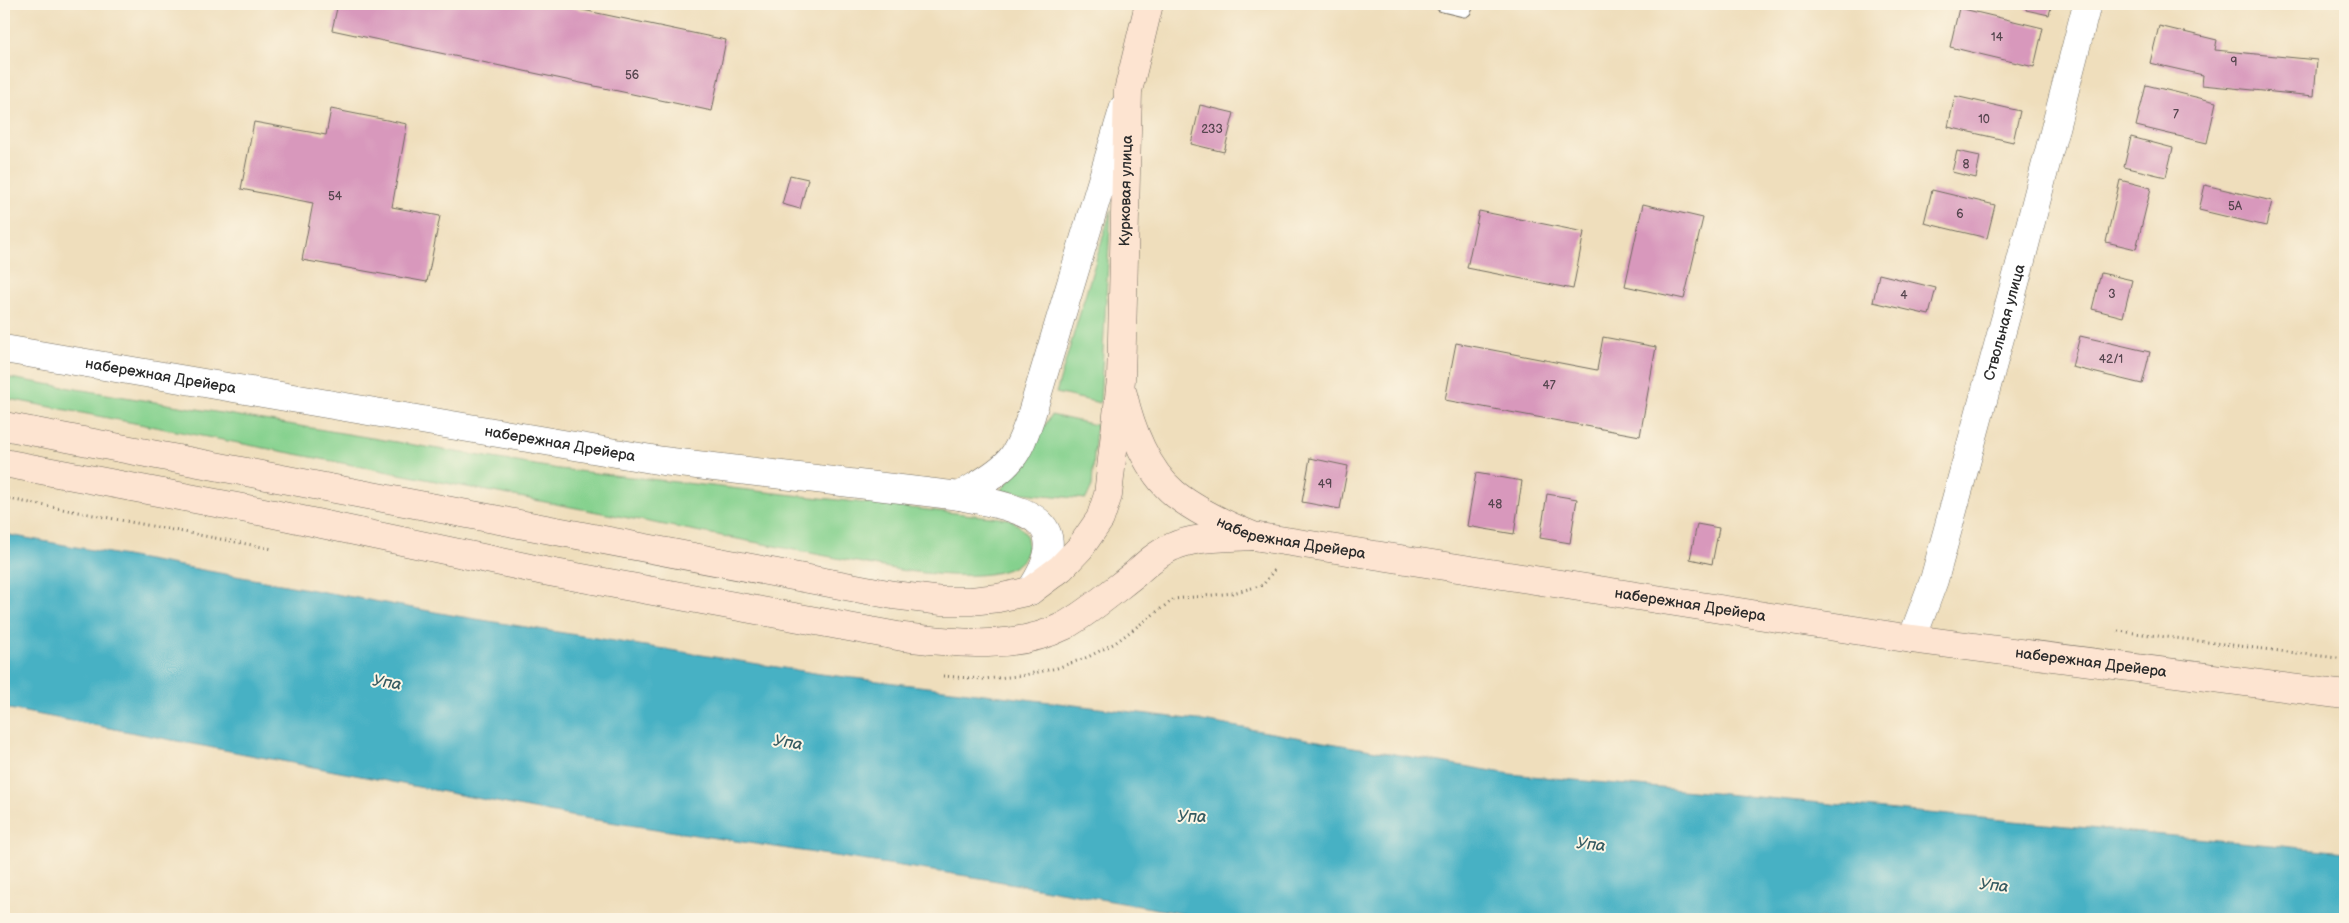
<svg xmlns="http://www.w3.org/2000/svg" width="2349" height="923" font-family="'Balsamiq Sans',sans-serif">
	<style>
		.green { fill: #85d18e; stroke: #587e5c }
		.water { fill: #46b1c4; stroke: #386e78 }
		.building { fill: #d898bc }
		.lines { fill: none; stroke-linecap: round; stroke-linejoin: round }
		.lane-casing { stroke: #706a5e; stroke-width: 17 }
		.street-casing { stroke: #706a5e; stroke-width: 29 }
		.secondary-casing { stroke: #706a5e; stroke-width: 29 }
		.path { stroke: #706a5e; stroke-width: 3; stroke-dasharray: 1 4; stroke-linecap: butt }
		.lane { stroke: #fff; stroke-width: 15 }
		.street { stroke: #fff; stroke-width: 28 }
		.secondary { stroke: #fde4d1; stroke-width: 28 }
		.labels { text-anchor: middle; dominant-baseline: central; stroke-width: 4; stroke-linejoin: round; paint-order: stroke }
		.number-label { font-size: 12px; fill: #56464f }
		.street-label { font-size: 15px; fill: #2b2b2b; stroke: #fcf5e5 }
		.water-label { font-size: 16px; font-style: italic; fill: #345a61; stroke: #fcf5e5 }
	</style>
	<rect width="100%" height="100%" fill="#fcf5e5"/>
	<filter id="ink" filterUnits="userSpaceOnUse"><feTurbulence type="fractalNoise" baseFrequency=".02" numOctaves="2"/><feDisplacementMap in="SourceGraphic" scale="10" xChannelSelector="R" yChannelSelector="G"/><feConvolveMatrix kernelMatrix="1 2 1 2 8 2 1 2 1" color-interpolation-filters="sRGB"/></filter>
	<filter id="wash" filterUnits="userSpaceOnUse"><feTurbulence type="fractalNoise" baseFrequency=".0096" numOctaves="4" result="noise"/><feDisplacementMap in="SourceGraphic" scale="20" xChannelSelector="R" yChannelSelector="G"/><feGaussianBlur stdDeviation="1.12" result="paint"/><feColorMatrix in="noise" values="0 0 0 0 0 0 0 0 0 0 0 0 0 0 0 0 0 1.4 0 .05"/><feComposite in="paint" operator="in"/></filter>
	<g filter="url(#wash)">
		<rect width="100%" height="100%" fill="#efdebc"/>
		<path class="green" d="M1111 210 1100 403 1056 393Z
			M4 377 559 469 1009 519C1021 526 1030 534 1027 549 1021 588 926 573 899 570L4 398Z
			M1051 415 1096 425 1092 486 1086 499 1001 491 1028 455Z"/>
		<path class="water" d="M4 534 457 616 821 674 1197 720 1510 774 2345 852V919H1214L980 878 570 816 4 708Z"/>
		<g id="blocks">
			<path class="building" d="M338 4H554L726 40 712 111 332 30Z
				M2027 4H2052L2049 15 2026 10Z
				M1959 8 2043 28 2034 67 1950 47Z
				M2159 26 2217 40 2215 50 2317 60 2314 96 2202 85 2203 75 2150 63Z
				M2146 85 2216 102 2207 143 2136 126Z
				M1955 96 2020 111 2013 142 1948 127Z
				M1200 105 1234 113 1224 152 1191 144Z
				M331 109 407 124 392 207 440 216 427 282 302 260 313 203 241 189 254 122 326 135Z
				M2131 137 2173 148 2166 177 2124 167Z
				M1957 151 1980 156 1976 178 1952 172Z
				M790 175 808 179 800 209 782 204Z
				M2120 180 2151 188 2136 249 2106 242Z
				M2205 185 2272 201 2266 226 2199 210Z
				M1932 190 1995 205 1987 238 1924 223Z
				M1643 204 1703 218 1684 299 1625 286Z
				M1479 211 1584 232 1573 289 1467 268Z
				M2101 273 2132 280 2123 317 2092 309Z
				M1879 274 1936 288 1929 315 1873 302Z
				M2080 336 2150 352 2142 384 2072 367Z
				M1603 337 1656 347 1640 436 1445 400 1456 343 1597 370Z
				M1310 458 1348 466 1340 509 1302 502Z
				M1476 473 1522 481 1514 534 1467 526Z
				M1547 494 1577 499 1570 543 1540 538Z
				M1697 524 1719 528 1712 564 1690 559Z"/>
		</g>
	</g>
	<g filter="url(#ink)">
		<use href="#blocks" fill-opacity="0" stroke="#706a5e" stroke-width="1"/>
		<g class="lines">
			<g class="lane-casing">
				<path id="lane" d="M1443 4 1464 9 1466 4"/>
			</g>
			<g class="street-casing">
				<g id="street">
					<path id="s1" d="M4 349 663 461 960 496C1019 509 1081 515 1030 591"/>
					<path d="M960 496C976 485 998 475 1011 459 1021 447 1026 430 1031 416L1124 107"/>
					<path id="s2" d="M1912 639 1934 580 2018 272 2087 4"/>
				</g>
			</g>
			<g class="secondary-casing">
				<g id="secondary">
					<path id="s3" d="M1123 394C1131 429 1147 471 1175 494 1198 512 1226 525 1253 536L1912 639 2345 695"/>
					<path id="s4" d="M4 426 893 595 942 601H971L998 598 1030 591 1061 568 1080 548 1100 519 1108 495 1121 380 1128 91 1149 4"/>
					<path d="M4 463 274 514 544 571 903 637C956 643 1014 651 1064 626 1089 612 1113 591 1135 574 1146 564 1158 553 1172 547 1195 536 1226 538 1251 536"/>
				</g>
			</g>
			<path class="path" d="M4 498 273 549
				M2118 631 2345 659
				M943 676 983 679 1020 676 1057 668 1088 657 1115 643 1174 599 1233 593 1263 585 1274 570"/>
			<use href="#lane" class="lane"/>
			<use href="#street" class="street"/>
			<use href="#secondary" class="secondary"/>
		</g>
	</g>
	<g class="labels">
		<g class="number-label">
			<text x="1997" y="37">14</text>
			<text x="2234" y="62">9</text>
			<text x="632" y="75">56</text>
			<text x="2176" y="114">7</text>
			<text x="1984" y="119">10</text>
			<text x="1212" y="129">233</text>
			<text x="1966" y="164">8</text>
			<text x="335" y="196">54</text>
			<text x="2235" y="206">5А</text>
			<text x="1960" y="214">6</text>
			<text x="2112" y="294">3</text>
			<text x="1904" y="295">4</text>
			<text x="2111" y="359">42/1</text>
			<text x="1549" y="385">47</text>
			<text x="1325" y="484">49</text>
			<text x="1495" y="504">48</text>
		</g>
		<g class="street-label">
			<text stroke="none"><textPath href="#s4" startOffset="1475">Курковая улица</textPath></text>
			<text stroke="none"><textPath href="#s2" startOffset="330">Ствольная улица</textPath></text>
			<text stroke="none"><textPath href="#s1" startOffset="159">набережная Дрейера</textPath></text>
			<text stroke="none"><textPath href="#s1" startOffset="564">набережная Дрейера</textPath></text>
			<text stroke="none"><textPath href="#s3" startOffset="241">набережная Дрейера</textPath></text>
			<text stroke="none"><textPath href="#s3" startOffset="646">набережная Дрейера</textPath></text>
			<text stroke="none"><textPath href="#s3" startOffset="1051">набережная Дрейера</textPath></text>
		</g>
		<g class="water-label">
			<text transform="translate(387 683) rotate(9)">Упа</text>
			<text transform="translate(788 743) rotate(9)">Упа</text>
			<text x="1192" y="817">Упа</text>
			<text transform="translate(1591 845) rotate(6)">Упа</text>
			<text transform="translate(1994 886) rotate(6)">Упа</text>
		</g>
	</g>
	<rect width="2349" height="923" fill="none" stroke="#fcf5e5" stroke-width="20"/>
</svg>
